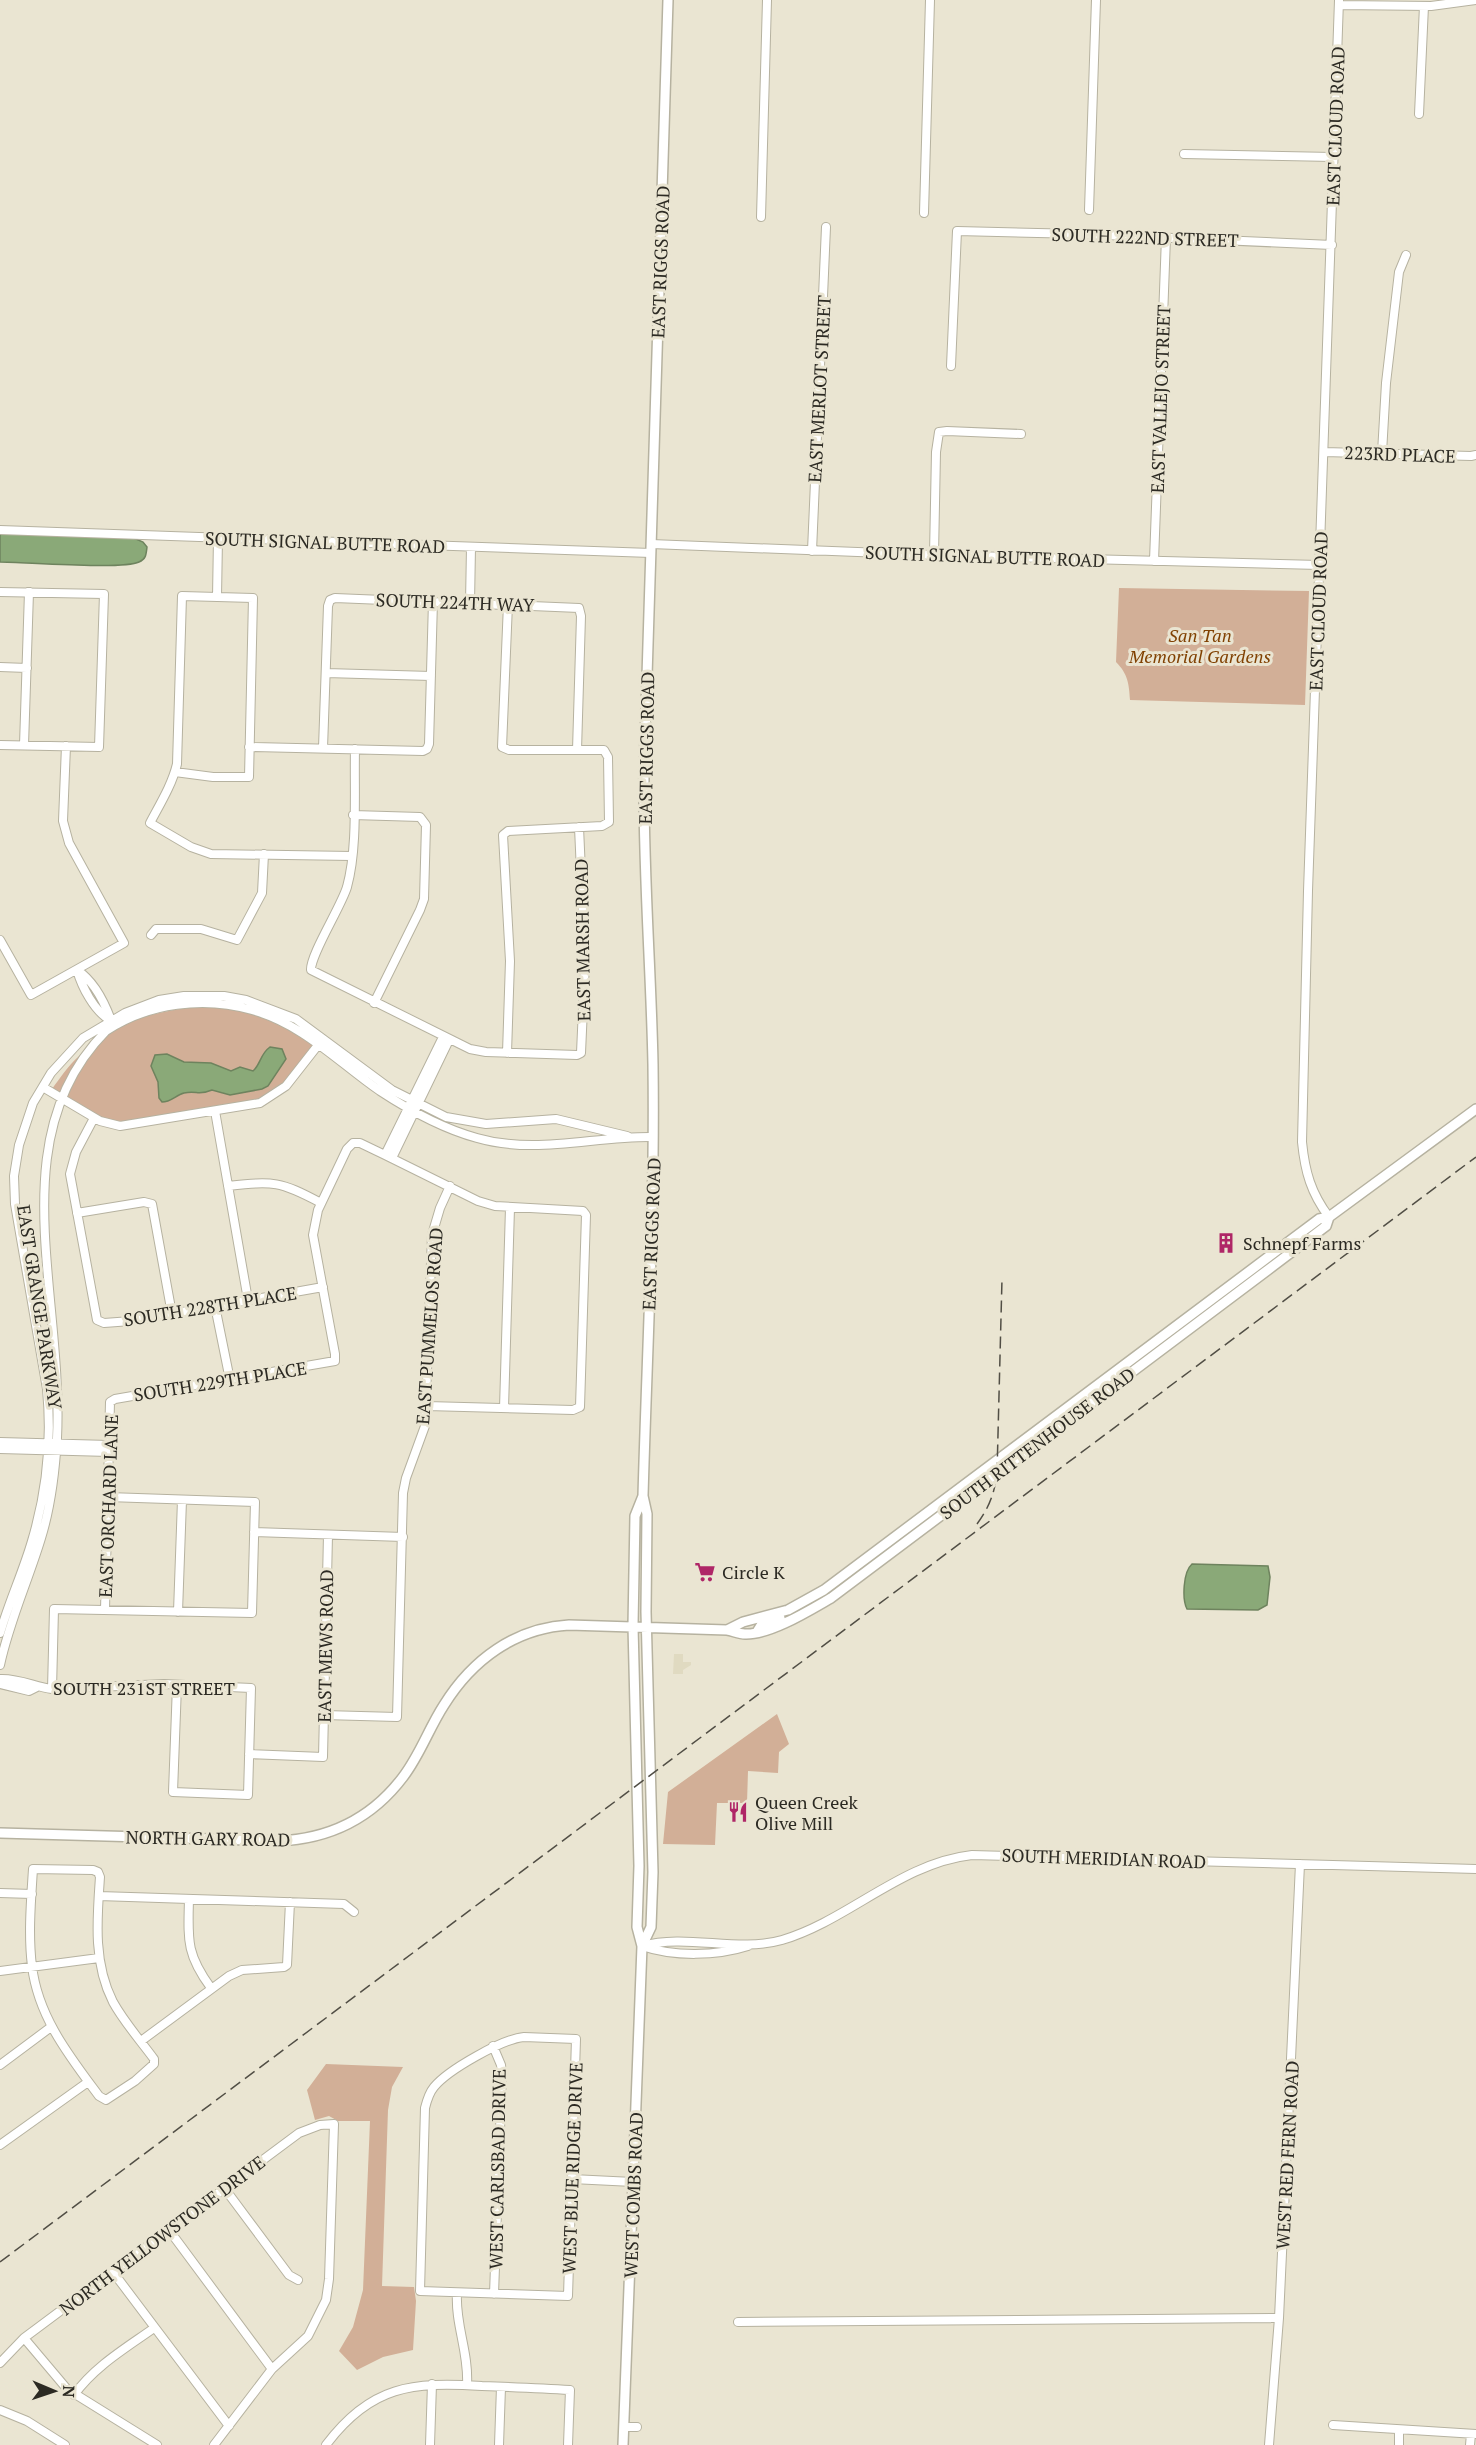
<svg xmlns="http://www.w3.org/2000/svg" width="1476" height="2445" font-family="'PT Serif',serif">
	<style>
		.built { fill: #e0dac1 }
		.green { fill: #d2af97 }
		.water { fill: #8aa978; stroke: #6e835e; stroke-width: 1.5 }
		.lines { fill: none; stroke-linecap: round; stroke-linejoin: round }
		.minor-casing { stroke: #b6b2a0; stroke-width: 10 }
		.major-casing { stroke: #b6b2a0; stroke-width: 12 }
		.minor { stroke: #fff; stroke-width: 8 }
		.major { stroke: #fff; stroke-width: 9 }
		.rail { stroke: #514e45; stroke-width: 1.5; stroke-dasharray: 12 6; stroke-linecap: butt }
		.labels { text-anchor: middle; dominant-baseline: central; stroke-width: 6; stroke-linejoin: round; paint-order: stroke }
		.street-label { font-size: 18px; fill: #2c2a23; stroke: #eae5d2 }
		.park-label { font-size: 18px; font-style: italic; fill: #804102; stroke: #eae5d2 }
		.poi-label { font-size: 18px; fill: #2c2a23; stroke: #eae5d2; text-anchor: start }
	</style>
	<rect width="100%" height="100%" fill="#eae5d2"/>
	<path class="built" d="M674 1654H683V1662H691V1665L683 1670V1674H673Z"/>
	<path class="green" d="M1119 588 1309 591 1305 705 1130 700C1129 684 1128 674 1116 662Z
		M209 1006 242 1011 276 1021 316 1044 283 1086 261 1100 125 1124 97 1116 52 1089C60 1078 68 1066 78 1057 117 1019 157 1010 209 1006Z
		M777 1714 789 1744 779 1752 778 1773 748 1771 747 1803H717L715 1845 663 1844 668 1792Z
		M326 2064 403 2067 392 2087 388 2110 382 2286 414 2287 416 2301 413 2350 383 2357 357 2370 339 2351 353 2327 363 2290 370 2121H338L329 2116 315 2120 307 2090Z"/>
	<path class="water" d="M0 533 129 536 143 542 147 547C146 555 146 559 139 562 123 570 24 562 0 562Z
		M270 1047 282 1049 286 1059 268 1086 262 1089 230 1095 212 1090C198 1096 197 1090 184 1093 176 1095 171 1102 162 1102L159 1098 158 1082 151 1066 155 1055 167 1054 184 1062 211 1063 231 1071 240 1067 253 1071C261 1064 260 1054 270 1047Z
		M1192 1564 1268 1566 1270 1577 1267 1605 1258 1610 1187 1609C1182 1599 1183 1572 1192 1564Z"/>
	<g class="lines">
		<g class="minor-casing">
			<path id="minor" d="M1339 5 1431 6 1476 0
				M1419 114 1424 6
				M1184 154 1333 157
				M1089 210 1096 0
				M924 213 930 0
				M761 217 767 0
				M951 366 957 231 1081 234 1332 245
				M1324 452 1471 456 1476 455
				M1382 453 1386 383 1399 272 1406 255
				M0 530 651 553
				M651 544 934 555 1319 565
				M812 551 826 227
				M934 555 936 452 939 432 947 431 1021 434
				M1154 561 1166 237
				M0 592 104 594 99 747 0 745
				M217 597 218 538
				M470 603 471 547
				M0 667 27 668
				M326 673 431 676
				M24 745 29 592
				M249 747 423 751 427 749 429 744 433 601
				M323 748 328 606 330 600 335 598 579 608 581 616 577 750
				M355 749C354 791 358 847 347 887 341 907 310 955 311 970L470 1049 486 1052 577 1055 581 1053 585 963 579 827
				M175 772 213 777H249L253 598 182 596 177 764C172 785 160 804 150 823L191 847 211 854 352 856
				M353 815 420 817 426 825 424 899 420 910 374 1003
				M151 935 156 929H201L237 940 262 893 264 854
				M0 940 31 995 124 943 69 843 63 821 66 746
				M77 970C94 981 105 1003 112 1023
				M77 970C82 987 94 1011 110 1020
				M507 1053 510 961 503 835 508 831 602 826 609 822 608 757 604 750H509L502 747 508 604
				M46 1089 100 1121 120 1126 260 1103 286 1086 322 1040
				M215 1111 248 1300
				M94 1118 76 1152 70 1174 97 1320 104 1323 131 1321 323 1287
				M385 1155 443 1037
				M392 1158 449 1040
				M228 1186C274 1181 280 1181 321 1203
				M77 1213 144 1202 152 1204 172 1314
				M1329 1217C1311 1193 1305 1172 1302 1142L1308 891 1339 0
				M215 1306 230 1380
				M504 1408 510 1208
				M0 1442 109 1445
				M0 1449 109 1452
				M254 1532 403 1537
				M105 1610 110 1402 115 1399 335 1361V1354L313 1235 318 1210 347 1149 353 1143H360L385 1155 478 1201 495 1206 583 1211 586 1215 580 1407 573 1410 427 1406
				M178 1612 182 1500
				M0 1633C9 1602 23 1572 32 1541 47 1491 52 1441 47 1389L15 1204 14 1176 19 1145 33 1103 51 1073 83 1038 125 1013 159 1000 184 996H224L246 1000 296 1019 392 1090 446 1117 486 1124 556 1119 627 1136
				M0 1665C9 1622 28 1581 41 1538 51 1506 55 1472 57 1438 64 1294 0 1138 106 1031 148 1003 204 996 252 1010 303 1024 338 1062 380 1091 409 1110 444 1129 477 1138 536 1155 594 1136 653 1137
				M0 1679C19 1678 35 1687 52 1689L164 1684 251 1688 248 1795 173 1792 177 1685
				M0 1684 29 1691 37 1687
				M52 1689 54 1609 252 1613 255 1502 108 1497
				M324 1715 397 1717 403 1493 406 1478 425 1426 432 1235 440 1208 450 1186
				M249 1754 323 1757 328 1535
				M33 1869 93 1870 98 1872 100 1877C97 1919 93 1963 113 2002 124 2022 140 2040 154 2059V2064L135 2081 106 2100 99 2096C70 2057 38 2017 32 1966 28 1935 31 1900 33 1869Z
				M0 1893 32 1894
				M99 1896 344 1904 354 1912
				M189 1899C188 1940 186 1954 211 1988
				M642 1946C687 1933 737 1953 782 1940 849 1920 901 1863 972 1855L1476 1869
				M642 1946C674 1957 717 1956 748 1946
				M0 1971 99 1958
				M524 2037 576 2039 568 2296 420 2291 425 2108C427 2100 429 2093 434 2087 448 2070 502 2039 524 2037Z
				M141 2041 229 1976 242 1970 284 1967 287 1965 290 1902
				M493 2046 501 2065 502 2075 494 2294
				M0 2065 51 2027
				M0 2145 88 2082
				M572 2179 633 2182
				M225 2189 289 2275 298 2280
				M169 2230 272 2369
				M113 2272 229 2426
				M457 2293C455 2325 469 2352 467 2385
				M738 2322 1279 2318
				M24 2338 67 2389 157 2445
				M0 2363 24 2338 299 2133 320 2125 334 2124 329 2279 326 2300 308 2336 272 2369 214 2445
				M74 2395C95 2366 126 2348 154 2328
				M0 2410 27 2421 65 2445
				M1333 2425 1476 2434
				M624 2427H637
				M326 2445C371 2385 412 2382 482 2386 511 2387 540 2388 570 2390L568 2445
				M430 2445 432 2384
				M499 2445 501 2387
				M1269 2445 1279 2318 1300 1864
				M1399 2445V2430
				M1470 2445 1471 2434"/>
		</g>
		<g class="major-casing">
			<path id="major" d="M727 1630 743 1622 788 1610 824 1590 1319 1219 1329 1217 1476 1109
				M757 1632 762 1624 780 1618
				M0 1833 278 1841C330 1839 372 1818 403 1777 420 1755 429 1728 444 1705 472 1660 515 1628 569 1625L727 1630C733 1631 739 1634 745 1634 770 1635 810 1610 831 1598L1281 1260 1326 1226 1329 1217
				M642 1946 651 1927 653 1872 646 1612 647 1514 643 1496C647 1352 655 1208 653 1064 651 967 643 870 644 773L668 0
				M623 2445 642 1946 637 1927 639 1866 633 1626 635 1516 643 1496"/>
		</g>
		<use href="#minor" class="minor"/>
		<use href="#major" class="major"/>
		<path class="rail" d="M977 1524C989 1508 995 1492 997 1473L1002 1279
			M0 2262 1476 1157"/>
	</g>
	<defs>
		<g id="building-bare" transform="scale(1.62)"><path d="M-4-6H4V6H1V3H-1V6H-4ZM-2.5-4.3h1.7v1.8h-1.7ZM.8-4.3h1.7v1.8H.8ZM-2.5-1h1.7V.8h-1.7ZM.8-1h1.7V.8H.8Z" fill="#af2667" stroke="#eae5d2" stroke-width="2.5" paint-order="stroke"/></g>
		<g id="supermarket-bare" transform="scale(1.62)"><path d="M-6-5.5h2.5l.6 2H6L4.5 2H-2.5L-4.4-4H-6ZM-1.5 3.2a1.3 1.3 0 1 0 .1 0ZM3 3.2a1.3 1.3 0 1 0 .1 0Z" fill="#af2667" stroke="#eae5d2" stroke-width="2.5" paint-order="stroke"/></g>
		<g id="restaurant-bare" transform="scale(1.62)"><path d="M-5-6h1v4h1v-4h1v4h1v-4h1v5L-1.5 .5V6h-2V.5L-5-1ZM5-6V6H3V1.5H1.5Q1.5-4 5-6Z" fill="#af2667" stroke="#eae5d2" stroke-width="2.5" paint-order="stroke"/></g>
	</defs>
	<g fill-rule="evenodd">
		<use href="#building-bare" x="1226" y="1243"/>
		<use href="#supermarket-bare" x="705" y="1572"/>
		<use href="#restaurant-bare" x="738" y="1812"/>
	</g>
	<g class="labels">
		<g class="street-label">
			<text transform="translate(1335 126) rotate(-88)">EAST CLOUD ROAD</text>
			<text transform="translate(1145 237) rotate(2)">SOUTH 222ND STREET</text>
			<text transform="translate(660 262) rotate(-88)">EAST RIGGS ROAD</text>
			<text transform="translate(819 389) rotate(-87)">EAST MERLOT STREET</text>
			<text transform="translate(1160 399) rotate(-88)">EAST VALLEJO STREET</text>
			<text transform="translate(1400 454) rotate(2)">223RD PLACE</text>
			<text transform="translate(325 542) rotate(2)">SOUTH SIGNAL BUTTE ROAD</text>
			<text transform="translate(985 556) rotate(2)">SOUTH SIGNAL BUTTE ROAD</text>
			<text transform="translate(455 602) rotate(2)">SOUTH 224TH WAY</text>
			<text transform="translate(1318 611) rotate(-88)">EAST CLOUD ROAD</text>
			<text transform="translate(646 748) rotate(-89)">EAST RIGGS ROAD</text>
			<text transform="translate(582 940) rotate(-91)">EAST MARSH ROAD</text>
			<text transform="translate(651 1234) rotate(-88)">EAST RIGGS ROAD</text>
			<text transform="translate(210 1306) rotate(-9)">SOUTH 228TH PLACE</text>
			<text transform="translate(40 1307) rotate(81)">EAST GRANGE PARKWAY</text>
			<text transform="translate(429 1326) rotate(-86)">EAST PUMMELOS ROAD</text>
			<text transform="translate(220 1381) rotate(-9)">SOUTH 229TH PLACE</text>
			<text transform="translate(1037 1443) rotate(-37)">SOUTH RITTENHOUSE ROAD</text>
			<text transform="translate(108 1506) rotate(-88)">EAST ORCHARD LANE</text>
			<text transform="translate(325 1646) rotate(-89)">EAST MEWS ROAD</text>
			<text x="144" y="1688">SOUTH 231ST STREET</text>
			<text transform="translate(208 1838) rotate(1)">NORTH GARY ROAD</text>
			<text transform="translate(1104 1858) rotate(2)">SOUTH MERIDIAN ROAD</text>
			<text transform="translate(1287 2155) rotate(-87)">WEST RED FERN ROAD</text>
			<text transform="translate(572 2168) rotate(-88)">WEST BLUE RIDGE DRIVE</text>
			<text transform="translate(497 2169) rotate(-89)">WEST CARLSBAD DRIVE</text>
			<text transform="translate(633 2195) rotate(-88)">WEST COMBS ROAD</text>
			<text transform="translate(162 2235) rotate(-37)">NORTH YELLOWSTONE DRIVE</text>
		</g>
		<g class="park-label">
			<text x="1200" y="635">San Tan<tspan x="1200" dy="21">Memorial Gardens</tspan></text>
		</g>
		<g class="poi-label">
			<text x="1243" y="1243">Schnepf Farms</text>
			<text x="722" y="1572">Circle K</text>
			<text x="755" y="1802">Queen Creek<tspan x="755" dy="21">Olive Mill</tspan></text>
		</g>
	</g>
	<g transform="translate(54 2391) rotate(92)" stroke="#eae5d2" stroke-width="4.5" paint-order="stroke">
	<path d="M0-4.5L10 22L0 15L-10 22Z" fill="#2c2a23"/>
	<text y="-9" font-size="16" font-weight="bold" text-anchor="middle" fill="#2c2a23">N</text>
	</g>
</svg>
